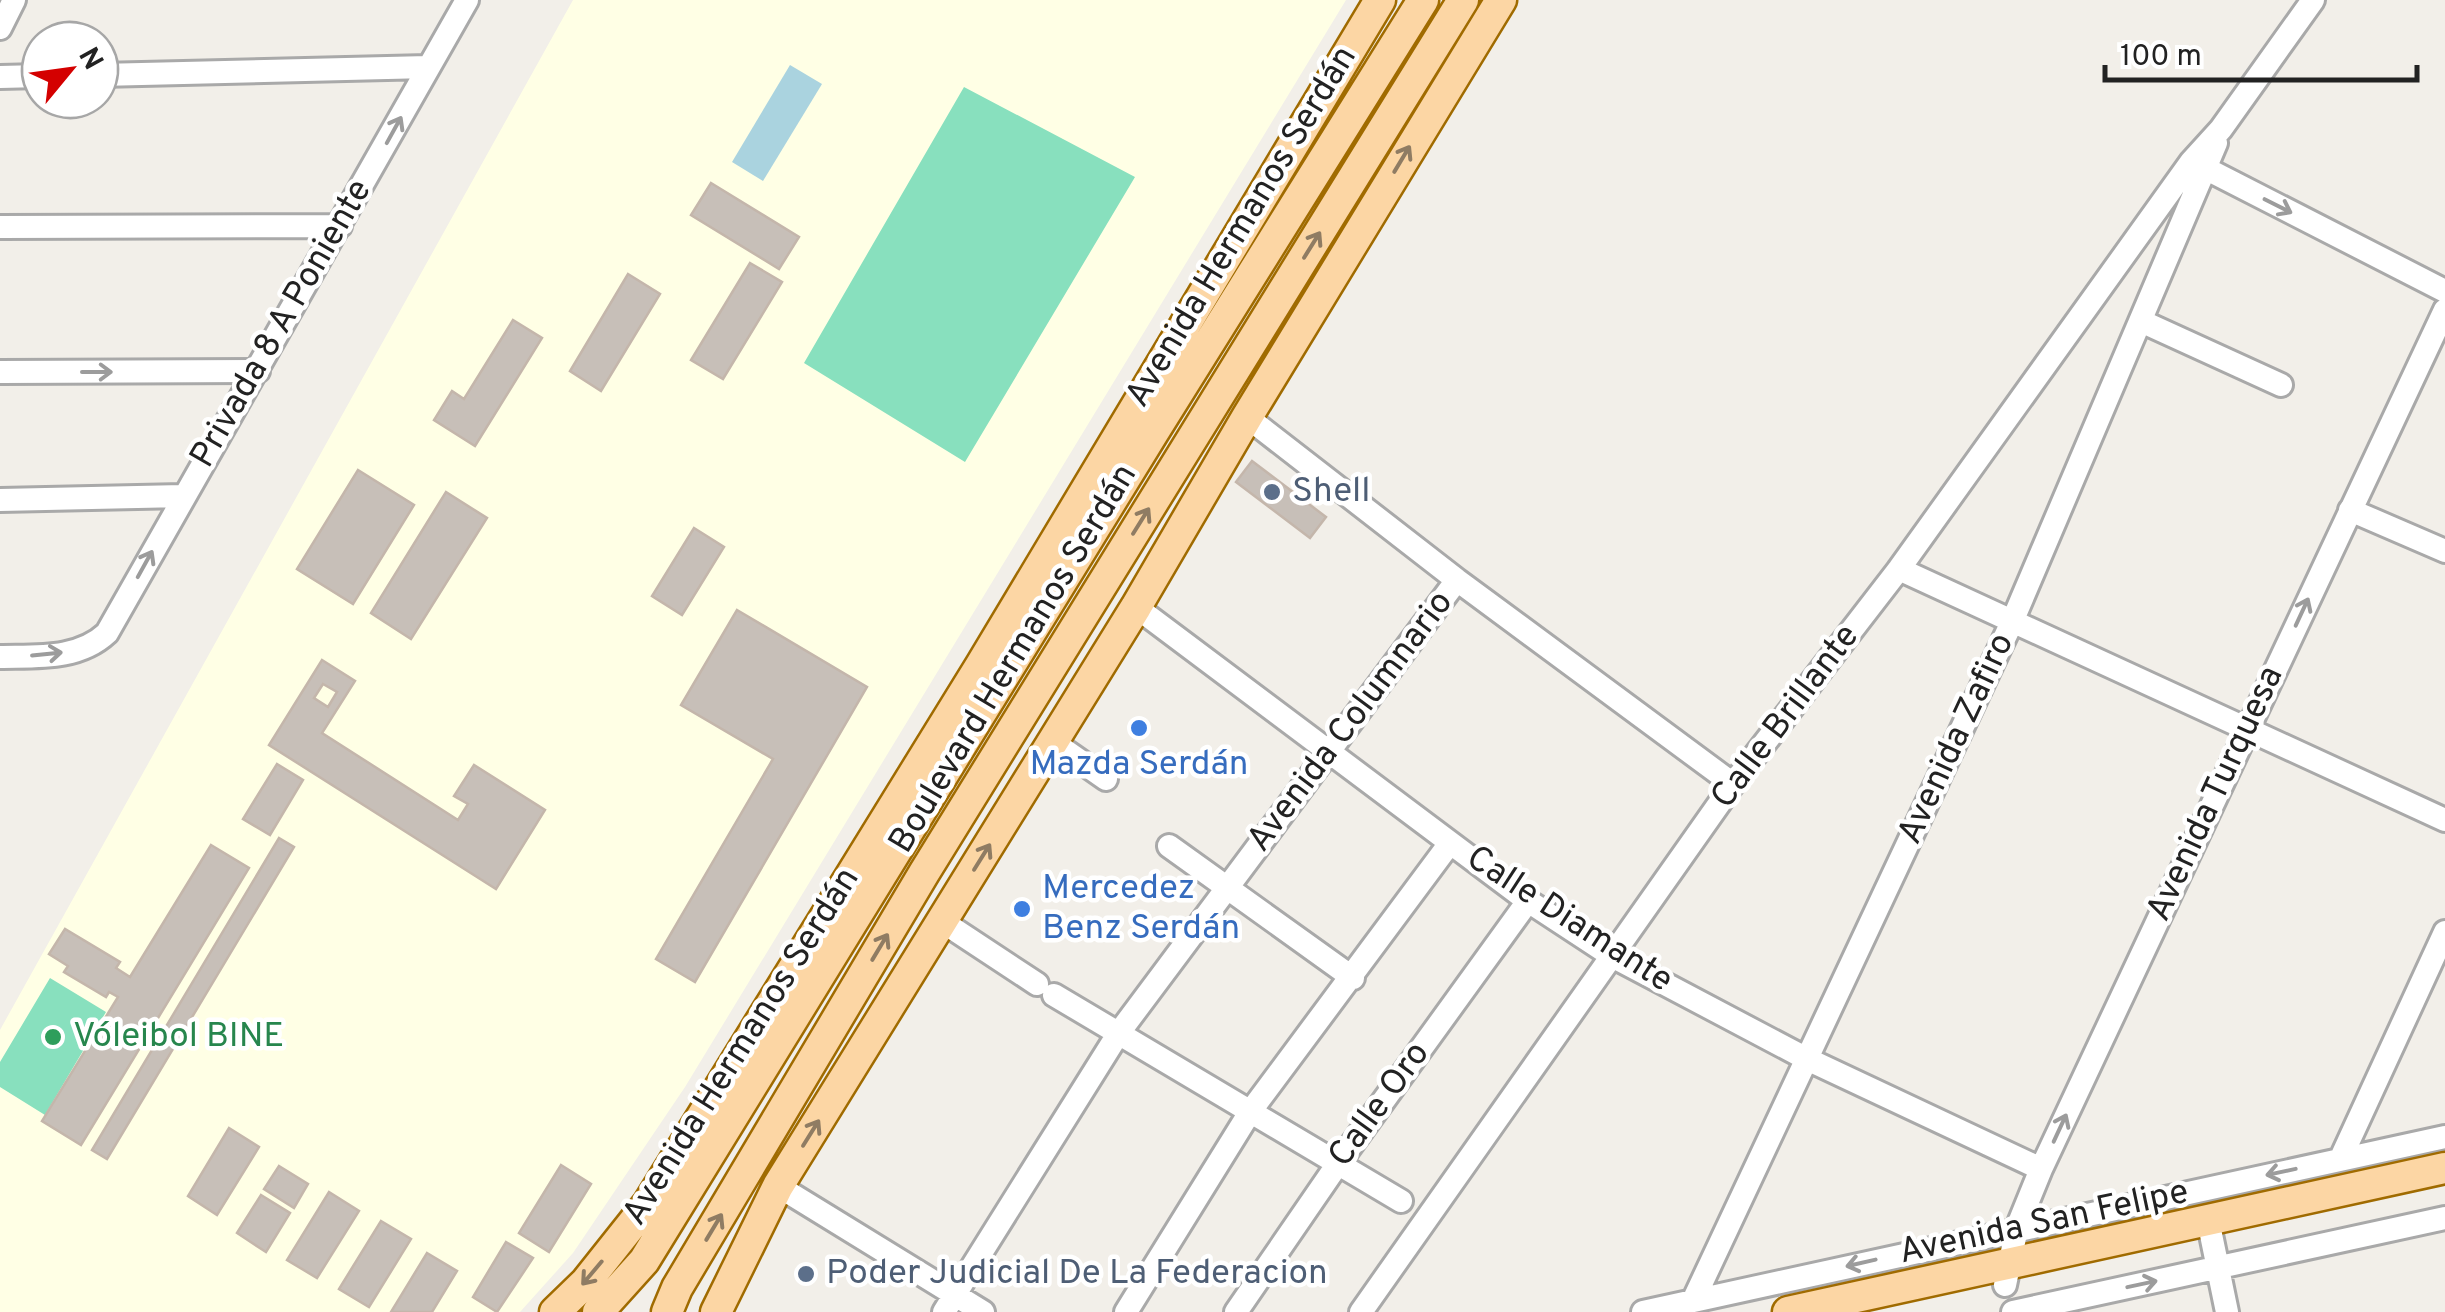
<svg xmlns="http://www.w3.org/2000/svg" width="2445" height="1312" font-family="Overpass,sans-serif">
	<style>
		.education { fill: #ffffe5 }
		.pitch { fill: #88e0be }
		.water { fill: #aad3df }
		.building { fill: #c7bfb8; stroke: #c4b6ab; stroke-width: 2.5; fill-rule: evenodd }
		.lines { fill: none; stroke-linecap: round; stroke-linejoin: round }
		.minor-casing { stroke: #a9a9a9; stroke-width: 28 }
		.major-casing { stroke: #a06b00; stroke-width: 35 }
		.minor { stroke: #fff; stroke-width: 22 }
		.major { stroke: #fcd6a4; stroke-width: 30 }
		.oneway { stroke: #9c9c9c }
		.oneway2 { stroke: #8f7c63 }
		.service-dot { fill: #5c6f8a; stroke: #fff; stroke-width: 4 }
		.shop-dot { fill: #3f7fe0; stroke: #fff; stroke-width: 4 }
		.leisure-dot { fill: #2e9e5b; stroke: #fff; stroke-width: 4 }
		.labels { text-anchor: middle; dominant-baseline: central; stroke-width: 9; stroke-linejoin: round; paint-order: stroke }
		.street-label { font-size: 35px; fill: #222; stroke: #fff }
		.service-label { font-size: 35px; fill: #4e5e75; stroke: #fff; text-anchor: start }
		.shop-label { font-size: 35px; fill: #366cbe; stroke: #fff }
		.leisure-label { font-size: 35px; fill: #27864d; stroke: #fff; text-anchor: start }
	</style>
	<rect width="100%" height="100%" fill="#f2efe9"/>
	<path class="education" d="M573 0H1346L685 1087 573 1253 520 1312H0V1030Z"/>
	<path class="pitch" d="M964 87 1135 177 965 462 804 363Z
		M50 978 106 1012 45 1115 0 1087V1062Z"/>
	<path class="water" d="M790 65 822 84 763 181 732 162Z"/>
	<path class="building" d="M711 183 799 237 779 269 691 215Z
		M750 263 782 282 723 379 691 360Z
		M628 274 660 294 601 391 570 371Z
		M513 320 542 338 475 446 434 420 452 391 464 399Z
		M1252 461 1326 517 1310 538 1236 482Z
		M358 470 414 505 353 604 297 569Z
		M446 492 487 518 411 639 371 613Z
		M694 528 724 547 682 615 652 596Z
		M737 610 867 687 695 982 656 959 773 759 681 705Z
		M322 660 355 681 322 733 458 820 468 804 454 796 474 765 545 810 496 889 269 745ZM323 684 337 692 328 707 314 698Z
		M277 764 303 780 270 835 243 819Z
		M279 838 294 847 107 1159 92 1150Z
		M211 845 249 868 81 1145 42 1121 118 997 109 992 106 997 64 972 68 966 49 954 65 929 120 962 116 968 130 977Z
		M229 1128 259 1147 217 1215 188 1196Z
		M561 1165 591 1184 549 1252 519 1233Z
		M279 1166 308 1184 294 1208 264 1189Z
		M329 1192 359 1211 317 1278 287 1260Z
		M261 1195 290 1213 266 1252 237 1233Z
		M381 1221 411 1239 369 1307 339 1289Z
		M506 1242 533 1258 497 1312 473 1297Z
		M427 1253 457 1271 432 1312H391Z"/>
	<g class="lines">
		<g class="minor-casing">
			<path id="minor" d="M0 28 14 0
				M100 75 428 67
				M0 77 40 76
				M2195 163 2445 291
				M0 227 340 226
				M2143 322 2281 385
				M0 372 258 371
				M1247 417 1457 580 1733 784
				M0 500 183 496
				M2350 510 2445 551
				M1899 569 2445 820
				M1136 607 1528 901 1612 956 1807 1059 2041 1169
				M0 657C37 656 78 660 107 633L467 0
				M1053 742 1106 779
				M1169 846 1353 978
				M943 922 1037 984
				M1054 995 1401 1201
				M2340 1160 2445 932
				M778 1186 983 1312
				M2208 1220 2227 1312
				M2005 1285 2017 1228 2041 1169 2445 310
				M1693 1301 2012 622 2216 143
				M944 1312 1118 1034 1457 580
				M1126 1312 1250 1112 1450 843
				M1236 1312 1337 1165 1528 901
				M1361 1312 1733 784 1899 569 2191 162 2221 129 2313 0
				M1643 1312 2445 1137
				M2013 1312 2445 1218"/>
		</g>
		<g class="major-casing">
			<path id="major" d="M555 1312 586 1282 648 1204 981 665 1380 0
				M598 1312 644 1261 1153 433 1423 0
				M667 1312 677 1288 924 873 1463 0
				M716 1312 778 1186 1136 607 1247 417 1501 0
				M1788 1312 2445 1168"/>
		</g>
		<use href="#minor" class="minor"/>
		<use href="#major" class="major"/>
	</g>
	<defs><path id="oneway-shaft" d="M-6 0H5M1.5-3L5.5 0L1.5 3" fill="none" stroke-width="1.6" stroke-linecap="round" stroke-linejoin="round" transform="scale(2.5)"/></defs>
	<g class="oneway">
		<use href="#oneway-shaft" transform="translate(394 130) rotate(-61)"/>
		<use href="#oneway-shaft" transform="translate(2278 206) rotate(27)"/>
		<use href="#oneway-shaft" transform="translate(97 372)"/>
		<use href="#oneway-shaft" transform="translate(145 564) rotate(-61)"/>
		<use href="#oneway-shaft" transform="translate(2302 612) rotate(-65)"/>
		<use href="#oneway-shaft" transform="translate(47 654) rotate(-6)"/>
		<use href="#oneway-shaft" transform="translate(2060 1128) rotate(-65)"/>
		<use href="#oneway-shaft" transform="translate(2281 1172) rotate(168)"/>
		<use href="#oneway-shaft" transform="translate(1861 1263) rotate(167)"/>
		<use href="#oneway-shaft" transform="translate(2142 1284) rotate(-12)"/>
	</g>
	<g class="oneway2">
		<use href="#oneway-shaft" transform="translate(1402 159) rotate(-59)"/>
		<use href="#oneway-shaft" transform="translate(1312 245) rotate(-58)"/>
		<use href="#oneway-shaft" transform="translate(1141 521) rotate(-58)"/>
		<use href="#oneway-shaft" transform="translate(982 857) rotate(-58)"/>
		<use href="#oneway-shaft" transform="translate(880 947) rotate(-59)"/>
		<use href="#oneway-shaft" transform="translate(811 1133) rotate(-58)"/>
		<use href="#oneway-shaft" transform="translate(714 1227) rotate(-59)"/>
		<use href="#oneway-shaft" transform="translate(592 1273) rotate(130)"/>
	</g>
	<g class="service-dot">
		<circle cx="1272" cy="492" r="10"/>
		<circle cx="806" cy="1274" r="10"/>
	</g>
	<g class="shop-dot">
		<circle cx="1139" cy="728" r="10"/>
		<circle cx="1022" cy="909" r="10"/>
	</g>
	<circle class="leisure-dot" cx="53" cy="1037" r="10"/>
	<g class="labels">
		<g class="street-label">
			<text transform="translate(1242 227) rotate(-59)">Avenida Hermanos Serdán</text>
			<text transform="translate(282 324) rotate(-60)">Privada 8 A Poniente</text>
			<text transform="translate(1014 659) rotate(-59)">Boulevard Hermanos Serdán</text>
			<text transform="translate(1786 717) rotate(-53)">Calle Brillante</text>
			<text transform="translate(1351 722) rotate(-53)">Avenida Columnario</text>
			<text transform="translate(1957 739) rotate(-65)">Avenida Zafiro</text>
			<text transform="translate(2216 794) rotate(-65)">Avenida Turquesa</text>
			<text transform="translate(1569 920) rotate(33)">Calle Diamante</text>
			<text transform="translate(742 1047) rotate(-58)">Avenida Hermanos Serdán</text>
			<text transform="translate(1380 1105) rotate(-54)">Calle Oro</text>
			<text transform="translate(2044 1223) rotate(-12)">Avenida San Felipe</text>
		</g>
		<g class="service-label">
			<text x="1292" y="492">Shell</text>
			<text x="826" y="1274">Poder Judicial De La Federacion</text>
		</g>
		<g class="shop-label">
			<text x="1139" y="765">Mazda Serdán</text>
			<text x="1042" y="889" text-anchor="start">Mercedez<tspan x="1042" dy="40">Benz Serdán</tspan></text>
		</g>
		<g class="leisure-label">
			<text x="73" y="1037">Vóleibol BINE</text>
		</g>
	</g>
	<g transform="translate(70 70) rotate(61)"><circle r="48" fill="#ffffff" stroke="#a7a7a7" stroke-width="2.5"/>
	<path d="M0-8L18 38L0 25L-18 38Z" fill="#d40000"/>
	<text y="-15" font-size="28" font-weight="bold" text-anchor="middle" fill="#222222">N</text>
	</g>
	<path d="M2105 65v15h312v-15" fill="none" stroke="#222222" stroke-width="5"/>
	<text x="2120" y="65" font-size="30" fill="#222222" stroke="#ffffff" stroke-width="8" paint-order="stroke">100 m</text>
</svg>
